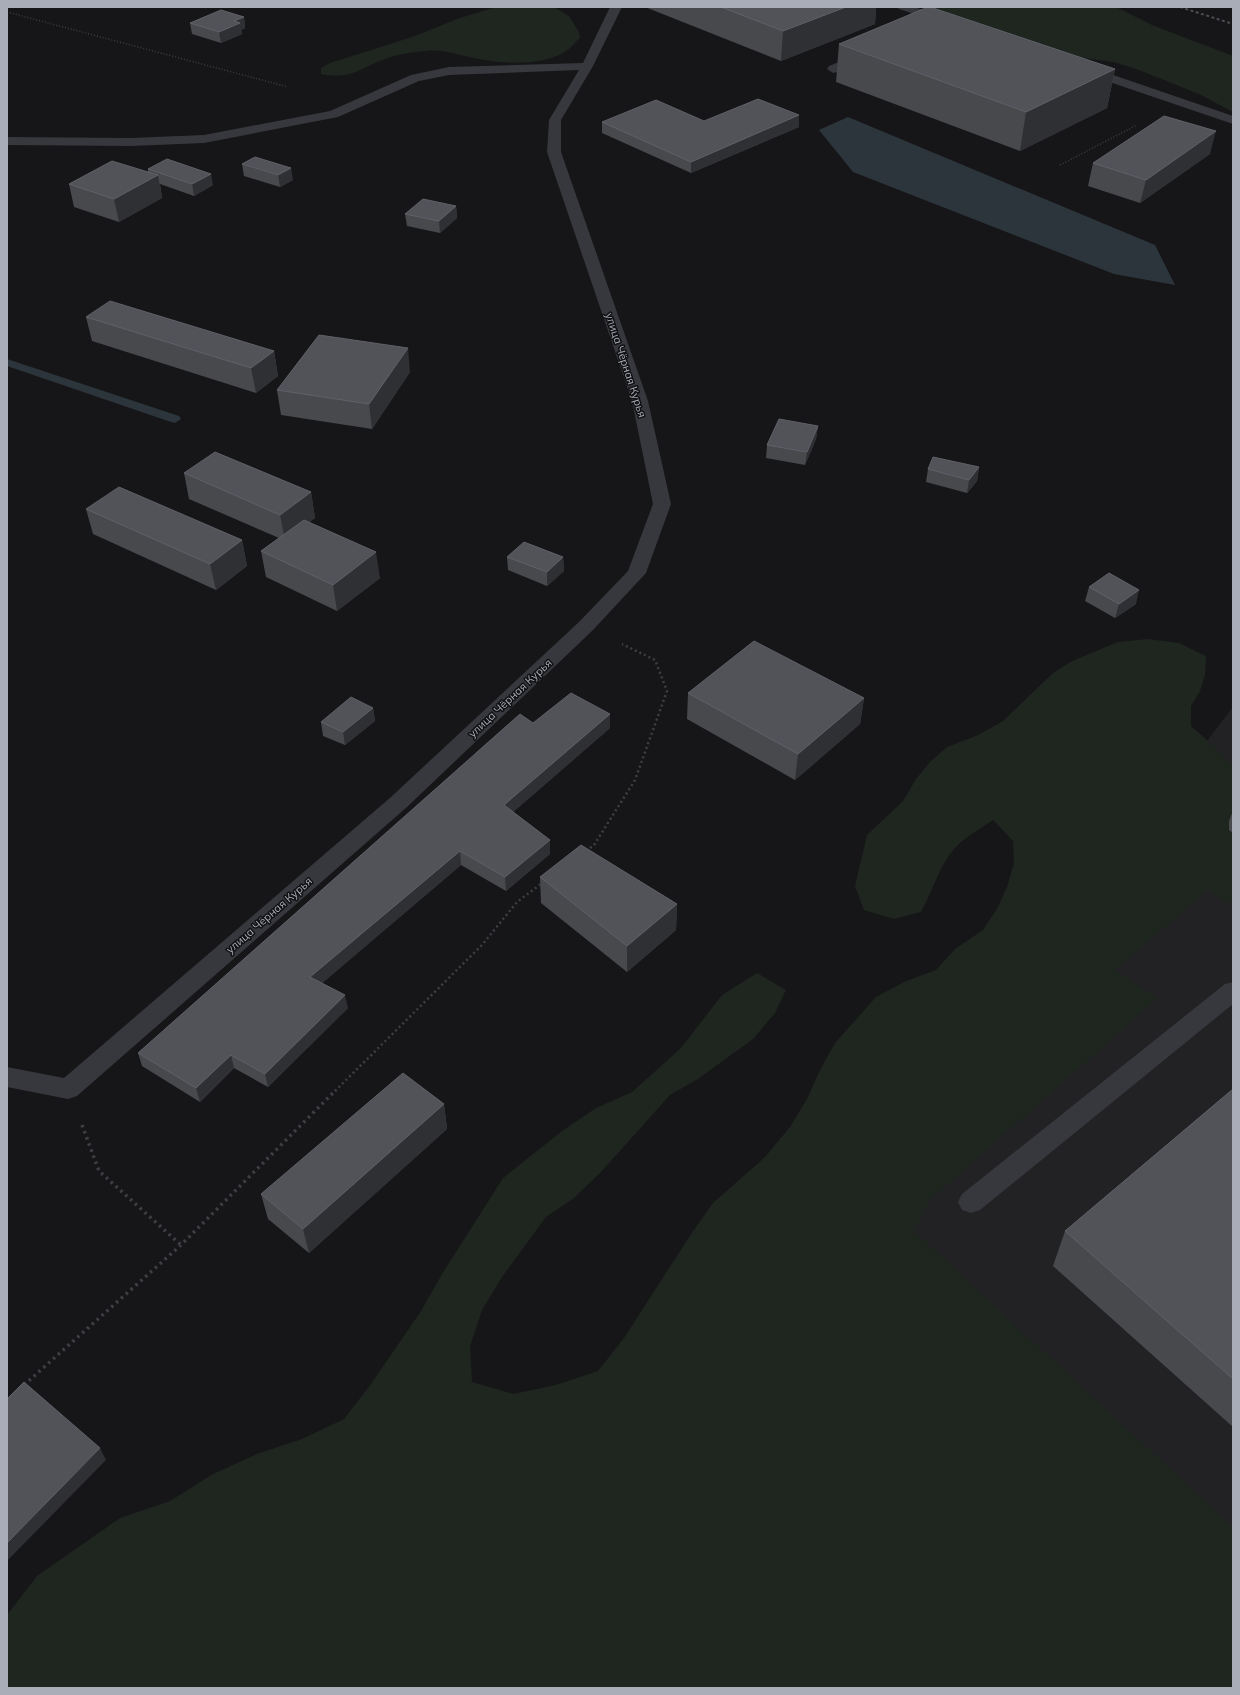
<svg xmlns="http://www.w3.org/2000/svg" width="1240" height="1695" font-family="Mulish,sans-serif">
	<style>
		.built { fill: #222225 }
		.green { fill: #1e261f }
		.water { fill: #2c353c }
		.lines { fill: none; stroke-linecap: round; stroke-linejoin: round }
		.stream { fill: #2c353c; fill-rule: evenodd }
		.path-far2 { stroke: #3d3f44; stroke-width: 1.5; stroke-dasharray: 1 2; stroke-linecap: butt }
		.path-far1 { stroke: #3d3f44; stroke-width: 2.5; stroke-dasharray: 2 3; stroke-linecap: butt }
		.path { stroke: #3d3f44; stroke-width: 3.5; stroke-dasharray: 2.5 4; stroke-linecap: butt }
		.lane { fill: #37383d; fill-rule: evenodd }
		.street { fill: #37383d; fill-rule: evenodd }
		.rail { stroke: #4a4c52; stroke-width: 2; stroke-dasharray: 3 2.5; stroke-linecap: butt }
		.wall { fill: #47494d }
		.shaded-wall { fill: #2f3033 }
		.building { fill: #525359; stroke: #5f6168 }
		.labels { text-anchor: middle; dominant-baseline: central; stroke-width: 3; stroke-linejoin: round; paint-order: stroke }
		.street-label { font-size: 11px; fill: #a8adb8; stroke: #111113 }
	</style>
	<rect width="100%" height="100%" fill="#161618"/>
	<path class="built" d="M1233 707V1688H481Z"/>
	<path class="green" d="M496 7H554L569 16 579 32 580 38C576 41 573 46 569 49 546 67 501 64 474 58 457 55 444 49 426 51 413 52 398 54 385 59 358 69 352 80 321 74V68L330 63 412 37 460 18Z
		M928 7H1116L1152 25 1233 56V112L1199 94 1139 70 1114 62 1074 57Z
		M1148 639 1179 643 1206 656 1205 675 1200 691 1191 706V726L1216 748 1233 766V906L1208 890 1115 970 1158 998 929 1201 914 1231 1233 1527V1688H7V1615L37 1576 120 1518 170 1501 213 1474 257 1454 302 1439 344 1419 371 1384 421 1311 442 1274 503 1178 562 1131 596 1108 632 1092 681 1048 722 995 757 973 786 990 775 1013 753 1039 698 1079 670 1095 601 1172 574 1198 546 1217 502 1277 482 1310 470 1346 472 1382 513 1394 556 1385 598 1371 624 1338 693 1231 713 1203 765 1157 790 1127 807 1099 819 1072 835 1043 876 997 906 981 936 970 955 949 983 930 997 909 1007 887 1014 863 1013 841 993 820C980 829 965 837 955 848 940 864 932 893 921 912L894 919 864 910 855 886 867 835 903 801 916 779 930 762 947 747 978 735 1003 721 1053 673 1072 661 1118 642Z"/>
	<path class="water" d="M848 117 1155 245 1175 285 1114 274 853 172 819 130Z"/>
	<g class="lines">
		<path class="stream" d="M7 359 179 416 181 419 175 423 171 422 7 366Z"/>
		<path class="path-far2" d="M7 12 288 87
			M1060 165 1137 125"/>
		<path class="path-far1" d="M586 851 594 845 635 780 667 691 655 660 622 644
			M335 1091 482 945 517 902 541 884"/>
		<path class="path" d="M82 1125 99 1171 181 1245
			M24 1385 181 1245 336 1090"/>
		<path class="lane" d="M897 7H914L950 19 952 21 950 23H942L899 9Z
			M864 52 868 53 870 56 868 59 837 72 833 73 827 69 829 66Z
			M1084 65 1233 116V124L1080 72 1078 69Z
			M1233 982V1004L980 1210 971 1213 962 1210 958 1202 962 1194 1225 984Z"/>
		<path class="street" d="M610 7H622L593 66 561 120V152L648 401 671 504 646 573 593 630 407 807 77 1096 68 1099 7 1087V1067L64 1078 391 797 579 622 628 571 653 504 632 401 547 152 549 120 579 70 449 75 419 81 338 117 204 143 131 146 7 145V137L131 138 204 135 330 111 411 75 449 67 583 63Z"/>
		<path class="rail" d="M1180 7 1233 24"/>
	</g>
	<path class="wall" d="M645 7H876L875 24 781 61Z
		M244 17 245 28 241 30 242 34 221 43 192 34 190 23Z
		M839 44 1115 69 1107 108 1020 151 836 82Z
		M799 115V127L691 173 602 133V122L704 121Z
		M1210 154 1140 203 1088 186 1093 163Z
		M242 164 293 180 280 187 244 176Z
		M148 169 213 185 194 196 160 184 162 198 119 222 74 207 69 184 148 172Z
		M456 206 457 218 440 233 407 226 405 214Z
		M86 317 274 351 278 376 256 393 92 341Z
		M410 372 372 429 281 415 277 390Z
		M818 426 816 439 805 465 766 458 767 445Z
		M979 467 977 481 967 493 926 482 928 469Z
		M184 473 311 492 315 518 309 522 380 578 337 611 266 577 261 551 279 538 189 499Z
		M86 509 242 540 247 566 216 590 93 534Z
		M507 557H563L564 571 547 586 508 570Z
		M1089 587 1136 604 1115 618 1085 601Z
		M688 693 864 698 860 724 795 780 687 719Z
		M373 708 375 721 345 745 323 736 321 722Z
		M610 714V728L513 812 550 854 506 891 461 865 322 983 348 1008 268 1087 234 1068 200 1102 142 1066 138 1053 533 723Z
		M1233 811V833L1229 830V821Z
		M540 877 677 904 676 930 627 972 541 903Z
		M1233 1089V1427L1053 1266 1065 1231Z
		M444 1104 447 1129 309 1253 268 1219 261 1194Z"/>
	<path class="shaded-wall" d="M846 7H876L875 24 781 61 783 31Z
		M244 17 245 28 241 30 242 34 221 43 219 32 234 21Z
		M1115 69 1107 108 1020 151 1026 112Z
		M799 115V127L691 173V162Z
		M1216 131 1210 154 1140 203 1146 180Z
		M291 168 293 180 280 187 278 175Z
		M211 174 213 185 194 196 192 184Z
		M158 175 162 198 119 222 114 199Z
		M456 206 457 218 440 233 439 221Z
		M408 348 410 372 372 429 369 404Z
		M274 351 278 376 256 393 251 368Z
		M818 426 816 439 805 465 807 452Z
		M979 467 977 481 967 493 969 480Z
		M311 492 315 518 285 540 280 515Z
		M242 540 247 566 216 590 210 564Z
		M376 552 380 578 337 611 333 585Z
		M563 557 564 571 547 586V572Z
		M1139 590 1136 604 1115 618 1119 604Z
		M864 698 860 724 795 780 798 754Z
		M373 708 375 721 345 745 343 732Z
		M610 714V728L505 819 504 805Z
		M550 840V854L506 891 505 877Z
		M460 851 461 865 313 991 310 977Z
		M677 904 676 930 627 972V946Z
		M345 995 348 1008 268 1087 265 1074Z
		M231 1055 234 1068 200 1102 196 1088Z
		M444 1104 447 1129 309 1253 303 1229Z
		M100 1448 106 1460 7 1561V1543Z"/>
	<path class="building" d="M721 7H846L783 31Z
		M928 7H930L1115 69 1026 112 839 44Z
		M221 10 244 17 234 21 240 23 219 32 190 23Z
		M758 99 799 115 691 162 602 122 656 100 704 121Z
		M1164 116 1216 131 1146 180 1093 163Z
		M255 157 291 168 278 175 242 164Z
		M167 159 211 174 192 184 148 169Z
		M112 161 158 175 114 199 69 184Z
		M423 199 456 206 439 221 405 214Z
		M110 301 274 351 251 368 86 317Z
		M319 335 408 348 369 404 277 390Z
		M779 419 818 426 807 452 767 445Z
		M215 452 311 492 280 515 184 473Z
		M933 457 979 467 969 480 928 469Z
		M119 487 242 540 210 564 86 509Z
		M304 520 376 552 333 585 261 551Z
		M524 542 563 557 547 572 507 557Z
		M1109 573 1139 590 1119 604 1089 587Z
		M754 641 864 698 798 754 688 693Z
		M571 693 610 714 504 805 550 840 505 877 460 851 310 977 345 995 265 1074 231 1055 196 1088 138 1053 520 714 533 723Z
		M351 697 373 708 343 732 321 722Z
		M581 845 677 904 627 946 540 877Z
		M403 1073 444 1104 303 1229 261 1194Z
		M1233 1089V1379L1065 1231Z
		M24 1382 100 1448 7 1543V1399Z"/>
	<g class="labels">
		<g class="street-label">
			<text transform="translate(626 365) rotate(72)">улица Чёрная Курья</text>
			<text transform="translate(510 698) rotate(-43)">улица Чёрная Курья</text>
			<text transform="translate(269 915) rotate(-41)">улица Чёрная Курья</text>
		</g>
	</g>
	<rect width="1240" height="1695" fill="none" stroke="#a8adb8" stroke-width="16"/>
</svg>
